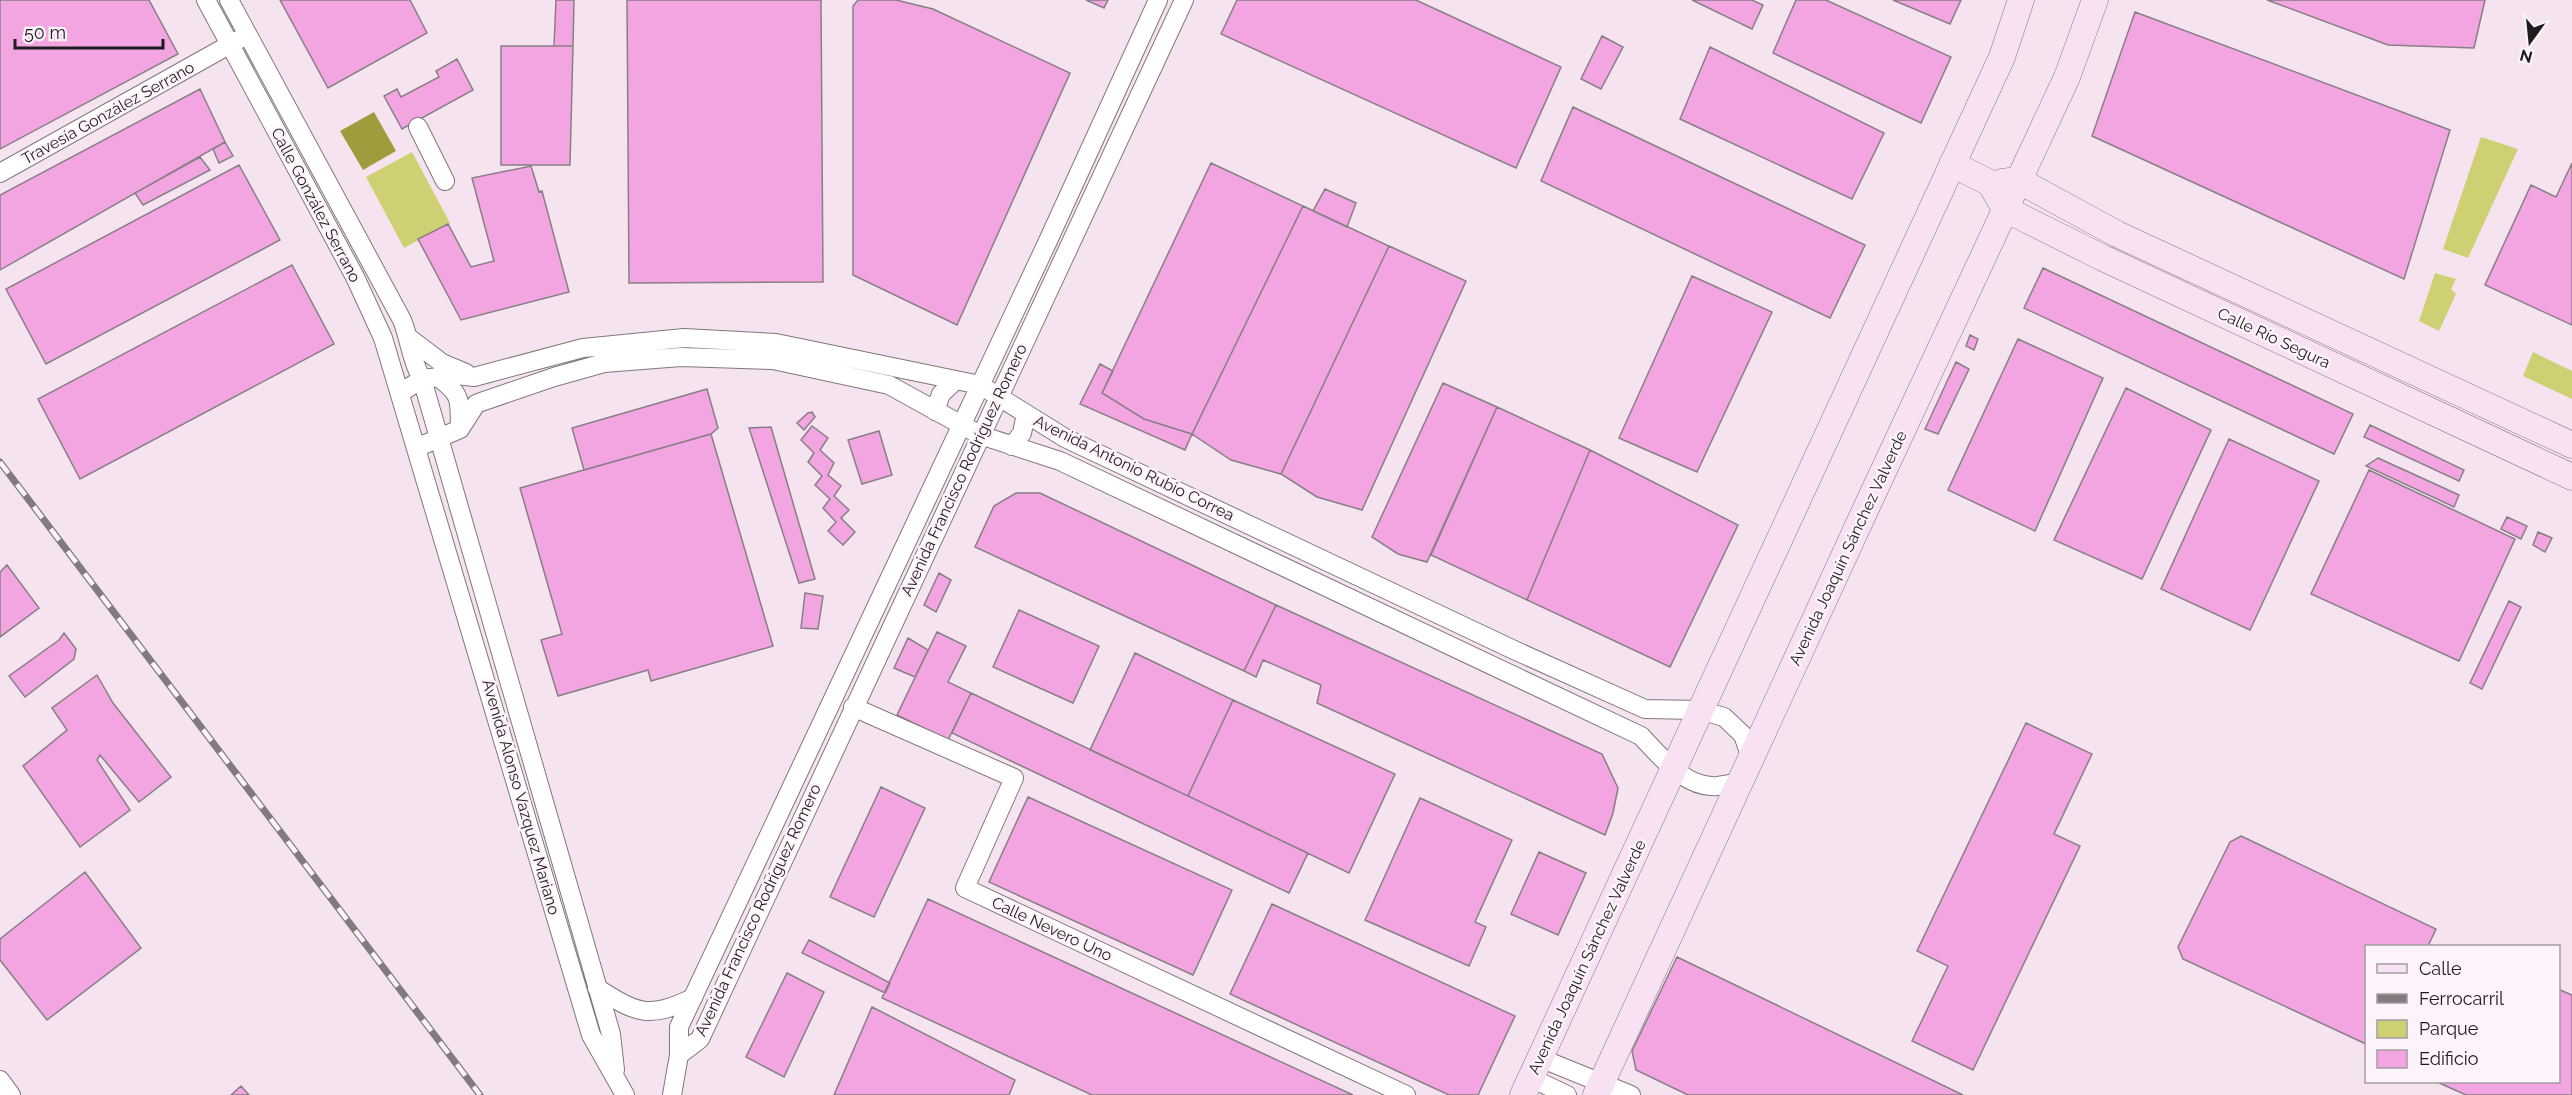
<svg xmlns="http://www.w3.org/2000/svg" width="2572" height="1095" font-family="Raleway,sans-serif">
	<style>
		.built { fill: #f5e4f0; fill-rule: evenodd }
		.green { fill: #cfd074 }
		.water { fill: #9d9d3e }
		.building { fill: #f2a5e1; stroke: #887f85; stroke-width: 1.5 }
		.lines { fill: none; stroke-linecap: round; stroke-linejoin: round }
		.street-casing { stroke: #80777e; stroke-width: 20 }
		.secondary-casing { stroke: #80777e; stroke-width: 27 }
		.street { stroke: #fff; stroke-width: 18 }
		.secondary { stroke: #f9e1f4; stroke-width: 26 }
		.rail-casing { stroke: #817b7f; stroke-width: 7 }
		.rail { stroke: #fdf3fa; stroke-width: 4.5; stroke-dasharray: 14; stroke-linecap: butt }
		.labels { text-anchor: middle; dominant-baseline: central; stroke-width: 5; stroke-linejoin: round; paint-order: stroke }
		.street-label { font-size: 16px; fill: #1f1c1e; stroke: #fdf3fa }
	</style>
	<rect width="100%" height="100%" fill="#fdf3fa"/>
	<path class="built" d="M0 0H2572V1095H0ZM2366 946H2558V1082H2366Z"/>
	<path class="green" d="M2481 137 2518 149 2468 258 2443 249Z
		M412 152 450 223 404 248 366 177Z
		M2435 273 2456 279 2451 289 2456 294 2439 331 2419 321Z
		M2533 352 2572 371V399L2523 376Z"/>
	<path class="water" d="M374 112 396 151 363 170 340 131Z"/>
	<path class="building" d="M0 0H149L178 54 0 149Z
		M280 0H410L427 33 328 88Z
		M556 0H574L573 46H554Z
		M627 0H821L823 282 629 283Z
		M858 0H896L933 9 1070 73 957 325 853 275V6Z
		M1086 0H1108L1104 8Z
		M1237 0H1416L1561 67 1516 168 1221 34Z
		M1692 0H1752L1763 5 1752 29Z
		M1796 0H1826L1951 57 1921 123 1773 53Z
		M1893 0H1961L1950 24Z
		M2267 0H2485L2474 48 2388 45Z
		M2135 12 2450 130 2404 279 2092 136Z
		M1602 36 1623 47 1601 89 1581 79Z
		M501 46H573L570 165H501Z
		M1710 47 1884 133 1852 199 1680 119Z
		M457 59 473 90 402 129 384 96 397 89 401 97 439 77 436 71Z
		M200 89 225 142 0 270V195Z
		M1573 107 1865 245 1830 318 1541 181Z
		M225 142 233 156 219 163 213 149Z
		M200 157 210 170 143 205 135 193Z
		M1211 163 1303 206 1192 434 1144 419 1102 393Z
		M2572 163V325L2485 285 2531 185 2556 197Z
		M239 165 280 240 46 364 6 289Z
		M531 166 539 192 542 191 569 292 461 320 418 239 448 224 471 267 494 261 472 178Z
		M1325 189 1356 203 1347 227 1313 211Z
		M1303 206 1389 246 1281 474 1231 460 1192 434Z
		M1389 246 1466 281 1362 510 1317 497 1281 474Z
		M292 265 334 344 80 479 38 399Z
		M2043 268 2353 414 2334 454 2024 308Z
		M1692 276 1772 312 1697 472 1619 438Z
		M1970 335 1978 339 1974 350 1966 346Z
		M2018 339 2103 378 2035 531 1948 490Z
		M1956 362 1969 369 1938 434 1925 429Z
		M1100 364 1113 371 1102 393 1144 419 1192 434 1185 450 1080 404Z
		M1443 383 1497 407 1427 562 1398 554 1372 537Z
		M2126 388 2211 430 2142 579 2054 540Z
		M707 389 718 428 711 434 584 470 572 428Z
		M1497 407 1590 450 1527 600 1431 555Z
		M812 412 815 417 804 430 797 423 808 413Z
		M2370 425 2464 470 2459 481 2364 437Z
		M812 426 828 438 820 450 834 463 828 475 841 486 834 496 849 510 841 518 855 532 843 545 828 531 836 522 823 508 830 499 815 485 822 476 808 462 814 453 801 440Z
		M771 427 815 579 799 583 749 428Z
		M879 431 892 475 862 484 848 440Z
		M711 434 773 646 651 681 648 670 558 696 541 640 562 634 520 488Z
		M2229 439 2319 481 2250 630 2161 589Z
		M1590 450 1738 525 1670 667 1527 600Z
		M2378 458 2459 495 2454 507 2366 466Z
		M2369 470 2515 539 2459 661 2311 594Z
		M1016 493H1040L1276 605 1244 671 975 547 994 506Z
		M2507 517 2527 526 2521 539 2501 529Z
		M2538 532 2552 538 2545 552 2533 545Z
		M7 565 39 608 0 637V572Z
		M939 573 951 580 936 612 924 605Z
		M805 593 823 596 818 629 801 628Z
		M2509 601 2521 607 2482 689 2470 683Z
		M1276 605 1602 754 1618 788 1613 813 1605 835 1317 703 1321 685 1263 660 1256 677 1244 671Z
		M1019 610 1099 646 1073 703 993 667Z
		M937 632 966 646 948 682 971 693 948 740 897 715Z
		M64 633 76 649 74 659 25 697 9 676 59 640Z
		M908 638 928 650 915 677 894 668Z
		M1135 653 1233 700 1188 796 1090 750Z
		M97 675 113 703 171 777 139 802 100 755 97 760 130 810 80 847 23 766 67 730 52 708Z
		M971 693 1308 853 1289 893 952 733Z
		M1233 700 1395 774 1349 873 1188 796Z
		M2026 723 2092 754 2054 834 2080 846 1973 1070 1912 1041 1948 966 1917 951Z
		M881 787 925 808 874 917 830 897Z
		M1028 797 1232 890 1193 975 989 882Z
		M1420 798 1512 840 1475 922 1486 927 1469 966 1365 920Z
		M2241 836 2436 929 2428 946H2366V1044L2183 959 2178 947 2230 842Z
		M1539 852 1586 873 1558 935 1511 914Z
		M85 872 141 948 47 1020 0 960V939Z
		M928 899 1353 1095H1092L882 998Z
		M1272 904 1515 1016 1478 1095H1449L1230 994Z
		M809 940 890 983 885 993 802 953Z
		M1677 957 1963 1095H1688L1636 1070 1632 1051Z
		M787 973 824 992 784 1077 746 1057Z
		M2558 989 2572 995V1095H2466L2437 1082H2558Z
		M872 1007 1015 1080 1009 1095H834Z
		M241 1086 249 1095H231Z"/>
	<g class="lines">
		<g class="street-casing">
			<path id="street" d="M206 0 355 277 383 338 591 1035 625 1095
				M229 0 402 320C410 340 411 361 422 379L611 1034 615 1070
				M418 127 445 181
				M0 173 238 40
				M409 338 442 363 466 373
				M438 377C463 396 459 399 460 429
				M400 393 422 379 457 375 474 377 583 348 684 338 776 343 980 385 1065 438 1514 650 1645 709 1700 710 1724 717 1743 735 1751 758
				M935 411 941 394 956 380
				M1012 446 1022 433 1026 414
				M416 448 460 429 476 404 481 402 554 377 604 363 681 357 773 360 889 385 980 435 1060 461 1641 736C1660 756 1686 789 1717 786 1725 785 1733 783 1740 782
				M853 707 1014 778 965 888 1406 1095
				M597 988C638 1014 648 1019 693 998
				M679 1055 700 1039 1184 0
				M1540 1058 1631 1095
				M1531 1078 1567 1095
				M0 1080 11 1095
				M672 1095 679 1055V1027L1047 243 1158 0"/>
		</g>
		<g class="secondary-casing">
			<path id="secondary" d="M1952 164 1990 183 2005 209 2103 258 2572 477
				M2002 182 2018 180 2117 234 2572 445
				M1523 1095 2002 57 2021 0
				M1596 1095 1868 504 2067 77 2095 0"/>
		</g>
		<use href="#street" class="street"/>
		<use href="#secondary" class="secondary"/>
		<g class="rail-casing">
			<path id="rail" d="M0 462 480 1095"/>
		</g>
		<use href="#rail" class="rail"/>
	</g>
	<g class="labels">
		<g class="street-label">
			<text transform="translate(108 113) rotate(-29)">Travesía González Serrano</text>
			<text transform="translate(316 205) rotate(62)">Calle González Serrano</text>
			<text transform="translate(2274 338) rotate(25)">Calle Río Segura</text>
			<text transform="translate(1134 468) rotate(26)">Avenida Antonio Rubio Correa</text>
			<text transform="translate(964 470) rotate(-65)">Avenida Francisco Rodríguez Romero</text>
			<text transform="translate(1848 548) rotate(-65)">Avenida Joaquín Sánchez Valverde</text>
			<text transform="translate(521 797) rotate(74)">Avenida Alonso Vazquez Mariano</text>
			<text transform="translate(758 910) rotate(-65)">Avenida Francisco Rodríguez Romero</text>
			<text transform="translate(1052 929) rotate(25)">Calle Nevero Uno</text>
			<text transform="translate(1587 957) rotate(-65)">Avenida Joaquín Sánchez Valverde</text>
		</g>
	</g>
	<rect x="2365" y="945" width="195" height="138" fill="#fdf3fa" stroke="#a49da2" stroke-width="1.5"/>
	<rect x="2377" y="964" width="30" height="9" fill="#f9e1f4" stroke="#a49da2" stroke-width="1.5"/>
	<text x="2419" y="975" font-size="18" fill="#1f1c1e">Calle</text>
	<rect x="2377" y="994" width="30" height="9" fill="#817b7f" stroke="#a49da2" stroke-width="1.5"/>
	<text x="2419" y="1005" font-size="18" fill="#1f1c1e">Ferrocarril</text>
	<rect x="2377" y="1020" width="30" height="18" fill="#cfd074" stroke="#a49da2" stroke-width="1.5"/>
	<text x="2419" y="1035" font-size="18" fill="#1f1c1e">Parque</text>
	<rect x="2377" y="1050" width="30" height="18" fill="#f2a5e1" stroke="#a49da2" stroke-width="1.5"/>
	<text x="2419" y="1065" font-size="18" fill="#1f1c1e">Edificio</text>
	<g transform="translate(2530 42) rotate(195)" stroke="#fdf3fa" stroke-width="4.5" paint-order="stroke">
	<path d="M0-4.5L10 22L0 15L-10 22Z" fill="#1f1c1e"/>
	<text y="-9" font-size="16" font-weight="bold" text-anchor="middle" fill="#1f1c1e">N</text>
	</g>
	<path d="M15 39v9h148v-9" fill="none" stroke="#1f1c1e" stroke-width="3"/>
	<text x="24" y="39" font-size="18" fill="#1f1c1e" stroke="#fdf3fa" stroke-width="4.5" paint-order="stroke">50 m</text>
</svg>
